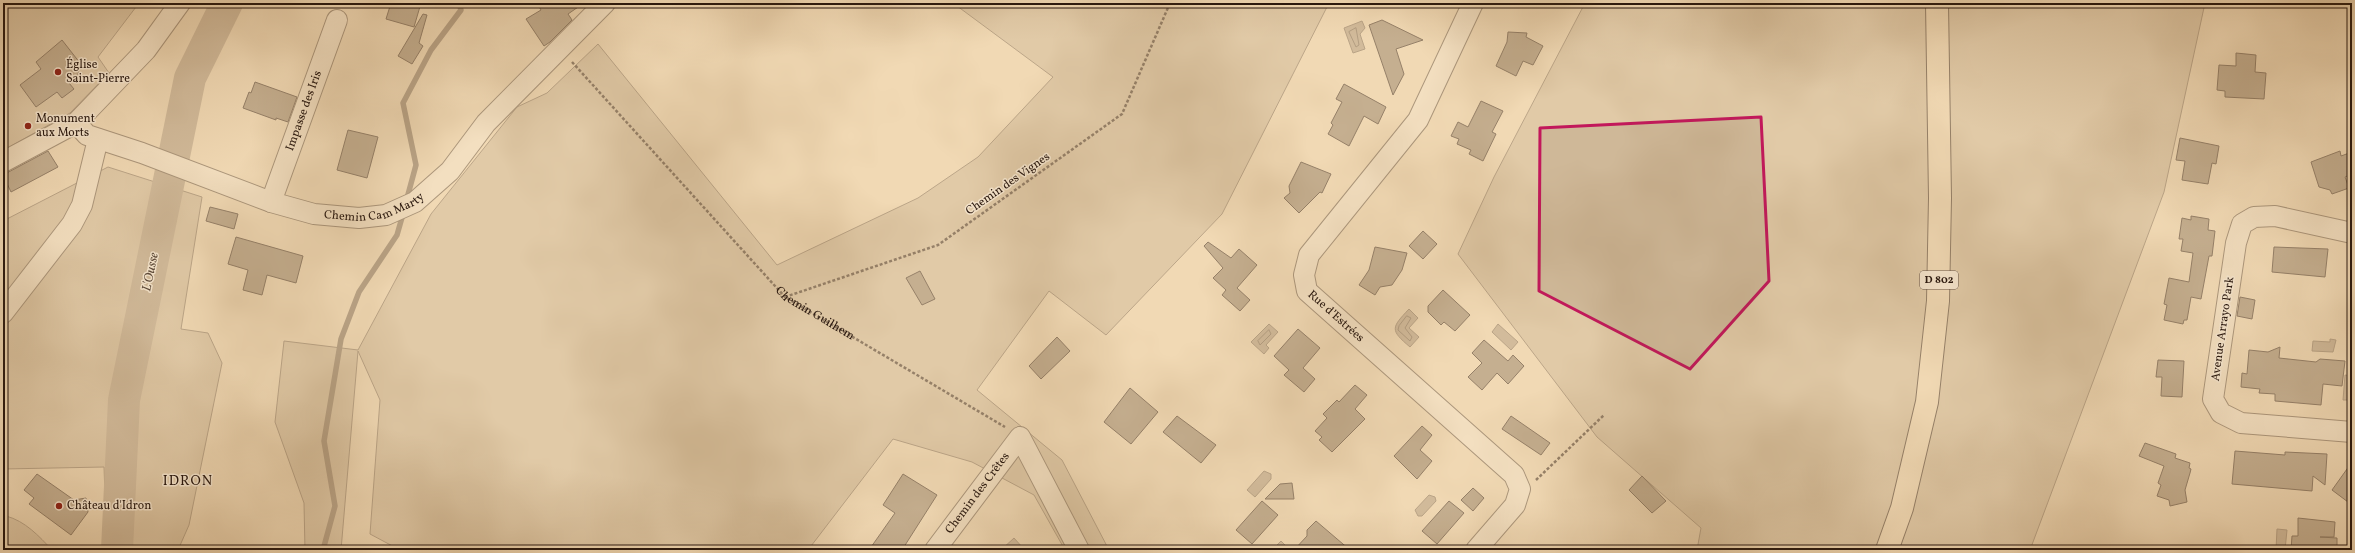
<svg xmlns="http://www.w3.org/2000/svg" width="2355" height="553" font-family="Vollkorn,serif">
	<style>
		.green { fill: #cfb898; stroke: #7c6853 }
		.water { fill: #ad977c; stroke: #786450 }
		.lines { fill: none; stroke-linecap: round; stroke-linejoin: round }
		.shore { stroke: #6a5745; stroke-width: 1 }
		.stream { stroke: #786450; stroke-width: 5.5 }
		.river { stroke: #ad977c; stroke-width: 32 }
		.building { fill: #917c64; stroke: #28170e }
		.minor-casing { stroke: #5a4838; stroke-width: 22 }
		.major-casing { stroke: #28170e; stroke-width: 24 }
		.path { stroke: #28170e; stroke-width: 2.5; stroke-dasharray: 3 2; stroke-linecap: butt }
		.minor { stroke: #f6e6ce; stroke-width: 20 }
		.major { stroke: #f1d9b4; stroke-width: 22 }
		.marked { fill: none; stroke: #c2185b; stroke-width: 3; stroke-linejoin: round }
		.poi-dot { fill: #8f2418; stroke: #f6e6ce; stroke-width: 1.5 }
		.labels { text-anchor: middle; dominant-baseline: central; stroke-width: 3; stroke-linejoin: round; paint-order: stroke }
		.shield { fill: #f6e6ce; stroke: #665548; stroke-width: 1 }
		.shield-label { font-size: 11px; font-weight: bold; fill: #28170e }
		.poi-label { font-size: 12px; fill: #28170e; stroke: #f6e6ce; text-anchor: start }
		.street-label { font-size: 12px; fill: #28170e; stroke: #f6e6ce }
		.water-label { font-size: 13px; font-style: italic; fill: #5d4a3a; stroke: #f6e6ce }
		.quarter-label { font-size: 14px; letter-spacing: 1px; fill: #28170e; stroke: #f6e6ce }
	</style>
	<rect width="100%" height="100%" fill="#f1d9b4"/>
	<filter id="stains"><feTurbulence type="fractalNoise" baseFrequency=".005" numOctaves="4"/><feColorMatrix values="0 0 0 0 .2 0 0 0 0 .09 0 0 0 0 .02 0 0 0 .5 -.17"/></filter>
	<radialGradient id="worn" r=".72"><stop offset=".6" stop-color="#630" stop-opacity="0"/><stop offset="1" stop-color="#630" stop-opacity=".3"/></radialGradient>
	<path class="green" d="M3 3H139L98 57 109 73 70 113 4 150Z
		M953 3H1329L1222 214 1106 335 1049 291 977 390 1062 460 1109 550H1065L1034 495 972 462 893 439 808 550H400L370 534 380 400 358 351 341 550H305L304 503 275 422 284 341 358 350 431 214 517 107 547 93 598 44 777 265 918 198 978 157 1053 77Z
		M1585 3H2205L2164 192 2030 550H1697L1701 528 1597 437 1458 254 1494 177Z
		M108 167 202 197 181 329 208 333 222 363 189 525 178 550H107L104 467 3 469V221Z
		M6 516C25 521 39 536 52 550H3V517Z"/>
	<path class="water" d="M1362 21 1365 28 1360 34 1365 49 1353 53 1344 28Z
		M1409 309 1418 318 1409 328 1419 337 1410 347C1390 330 1391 328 1409 309Z
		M1269 324 1278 332 1266 345 1269 348 1264 354 1251 342Z
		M1498 324 1518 342 1511 350 1492 332Z
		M2330 339 2336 340 2333 352 2312 351 2313 341 2330 342Z
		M2345 375 2352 376V400H2343Z
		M1264 471 1271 474V479L1255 497 1247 490Z
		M1429 495 1435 497 1436 501 1422 516H1418L1415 510Z
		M2277 529 2287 530 2285 550H2276Z
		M1014 538 1023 548 1021 550H1001Z
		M1281 541 1289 549 1272 550Z"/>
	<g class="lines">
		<path class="shore" d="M1356 28 1359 45 1356 47 1349 32Z
			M1407 316 1411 318 1405 328 1412 337 1410 341 1398 330 1399 326Z
			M1269 330 1271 334 1260 345 1258 341Z"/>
		<path class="stream" d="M406 202 416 165 403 103 431 50 461 10 459 3
			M323 550 335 506 324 441 341 339 359 292 397 235 403 214"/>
		<path class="river" d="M117 550 124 400 190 78 227 3"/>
	</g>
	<path class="building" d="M391 3H421L414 27 386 19Z
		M537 3H584L568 14 572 20 550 42 544 46 526 19 541 10Z
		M423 14 427 15 419 43 423 46 412 64 398 56Z
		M1382 20 1423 40 1396 49 1404 74 1393 95 1369 25Z
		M1508 32 1527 33 1526 37 1543 46 1533 65 1523 61 1516 76 1496 66 1507 42Z
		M62 40 80 63 78 75 69 83 74 89 62 98 57 92 36 107 20 85 41 69 36 62Z
		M2236 53 2256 55 2255 72 2266 73 2264 99 2225 97V91L2217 90 2219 65 2236 66Z
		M255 82 297 97 288 122 276 118V120L243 108 249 92 251 93Z
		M1344 84 1386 107 1378 124 1364 116 1349 146 1328 134 1333 125 1331 123 1342 102 1336 99Z
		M1481 101 1503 111 1492 132 1496 134 1483 161 1469 154 1471 150 1457 144 1459 139 1451 136 1458 122 1468 127Z
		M348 130 378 137 367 178 337 170Z
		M2180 138 2219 146 2216 164 2212 163 2208 184 2182 180 2185 161 2176 160Z
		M48 151 58 167 11 192 3 175Z
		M2340 151 2341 156 2352 152V174L2345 177 2349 188 2332 194 2330 190 2319 187 2311 162Z
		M1301 162 1331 174 1322 193 1320 192 1299 213 1284 198 1290 193 1289 186Z
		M210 207 238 214 234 229 206 221Z
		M2191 216 2209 219 2208 230 2215 231 2212 256H2209L2201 299 2191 297 2187 320H2184L2183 324 2164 320 2167 305 2164 304 2169 278 2189 282 2193 253 2181 251 2183 239H2179L2182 218 2191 220Z
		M1423 231 1437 244 1423 259 1409 246Z
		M236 237 303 256 296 283 267 275 262 295 243 290 248 270 228 264Z
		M1208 242 1231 258 1239 249 1257 265 1237 288 1250 300 1240 311 1222 295 1226 290 1213 278 1223 268 1204 246Z
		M1375 247 1407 253 1402 270 1392 285 1380 287 1375 295 1359 285 1369 270Z
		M2274 247 2328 249 2325 277 2272 272Z
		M920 271 935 299 922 305 906 278Z
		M1443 290 1470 315 1455 331 1444 322 1441 325 1428 312V306Z
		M2240 297 2255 300 2252 319 2237 316Z
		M1298 329 1320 348 1303 368 1315 379 1304 392 1284 375 1289 370 1274 356Z
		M1057 337 1070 351 1041 379 1029 366Z
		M1484 340 1508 361 1513 355 1524 366 1508 384 1497 373 1482 390 1468 377 1482 363 1472 353Z
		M2280 347 2279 358 2316 362 2320 359 2345 361 2342 386 2323 384 2321 405 2275 401V394L2259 393 2260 389 2241 387 2242 373 2247 374 2249 350 2268 352Z
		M2158 360 2184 361 2182 397 2161 396 2162 377H2156Z
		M1355 385 1367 395 1355 409 1365 419 1332 452 1319 440 1322 437 1315 431 1327 418 1323 414 1337 400 1339 402Z
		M1130 388 1158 412 1131 444 1104 422Z
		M1177 416 1216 445 1201 463 1163 432Z
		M1511 416 1550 443 1541 455 1502 429Z
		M1422 426 1432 435 1420 450 1432 461 1417 479 1394 456Z
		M2145 443 2176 454 2175 458 2190 463 2189 468 2191 469 2190 473 2185 490 2187 502 2170 506 2169 500 2157 496 2161 485 2158 483 2164 466 2139 456Z
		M2235 451 2285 455V452L2327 454 2325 485 2313 476 2312 491 2232 484Z
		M2352 462V505L2332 490Z
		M37 474 74 500 86 498 88 512 71 535 29 504 34 498 24 490Z
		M903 474 937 495 902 550H869L895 513 883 505Z
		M1642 476 1666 501 1652 513 1629 490Z
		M1292 483 1294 499H1265L1280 484Z
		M1473 488 1484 498 1473 511 1461 500Z
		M1262 501 1278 515 1252 544 1236 530Z
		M1449 501 1464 513 1437 544 1422 531Z
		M2298 518 2335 522 2334 537H2320L2337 538V550H2291L2292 536H2298Z
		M1316 521 1350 550H1294L1307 536V530Z"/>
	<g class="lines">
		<g class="minor-casing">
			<g id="minor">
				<path id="s2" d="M1473 3 1418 120 1309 255 1304 275 1307 291 1514 475 1520 489 1515 505 1476 550"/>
				<path id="s3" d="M76 123 87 135 142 153 271 202 314 214 359 218 386 215 415 202 450 171 486 123 605 3"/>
				<path d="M3 162 76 123 146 50 180 3"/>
				<path id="s4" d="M271 202 337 20"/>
				<path d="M2352 233 2275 216 2254 217 2242 224 2236 243 2213 399 2221 413 2241 423 2352 432"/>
				<path d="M3 313 72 224 82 205 98 139"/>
				<path id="s5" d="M935 550 1020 437 1079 550"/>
			</g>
		</g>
		<g class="major-casing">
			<path id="major" d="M1887 550 1902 508 1927 402 1938 301 1940 198 1937 3"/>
		</g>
		<g class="path">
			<path id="s1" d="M572 62 785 297 1005 427"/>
			<path d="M785 297 938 245 1122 114 1170 3"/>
			<path d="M1536 480 1604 415"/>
		</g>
		<use href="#minor" class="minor"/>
		<use href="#major" class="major"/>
	</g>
	<path d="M0 0H2355V553H0ZM1761 117 1769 281 1690 369 1539 291 1540 128Z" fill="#f1d9b4" fill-opacity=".55" fill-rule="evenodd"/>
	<path class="marked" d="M1761 117 1769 281 1690 369 1539 291 1540 128Z"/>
	<g class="poi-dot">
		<circle cx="58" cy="72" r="4"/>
		<circle cx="28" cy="126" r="4"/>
		<circle cx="59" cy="506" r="4"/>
	</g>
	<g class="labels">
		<rect class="shield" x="1920" y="271" width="38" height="18" rx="3"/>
		<g class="shield-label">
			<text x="1939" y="280">D 802</text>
		</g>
		<g class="poi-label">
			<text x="66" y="65">Église<tspan x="66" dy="14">Saint-Pierre</tspan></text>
			<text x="36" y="119">Monument<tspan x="36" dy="14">aux Morts</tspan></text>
			<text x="67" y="506">Château d'Idron</text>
		</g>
		<g class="street-label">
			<text stroke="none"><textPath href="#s4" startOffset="97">Impasse des Iris</textPath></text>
			<text transform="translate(1008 184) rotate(-35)">Chemin des Vignes</text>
			<text stroke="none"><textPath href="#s3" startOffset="319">Chemin Cam Marty</textPath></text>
			<text stroke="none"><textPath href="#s1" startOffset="351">Chemin Guilhem</textPath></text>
			<text stroke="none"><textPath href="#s2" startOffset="378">Rue d’Estrées</textPath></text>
			<text transform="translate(2223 329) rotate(-82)">Avenue Arrayo Park</text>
			<text stroke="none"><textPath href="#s5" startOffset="71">Chemin des Crêtes</textPath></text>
		</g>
		<g class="water-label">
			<text transform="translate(151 272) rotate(-78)">L'Ousse</text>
		</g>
		<g class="quarter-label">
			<text x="188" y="481">IDRON</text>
		</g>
	</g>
	<rect width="2355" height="553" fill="none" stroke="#f1d9b4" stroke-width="16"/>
	<rect x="4" y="4" width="2347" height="545" fill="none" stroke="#28170e" stroke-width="2"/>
	<rect x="8" y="8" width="2339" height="537" fill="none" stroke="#28170e"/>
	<rect width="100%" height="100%" filter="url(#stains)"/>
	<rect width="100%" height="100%" fill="url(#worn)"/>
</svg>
